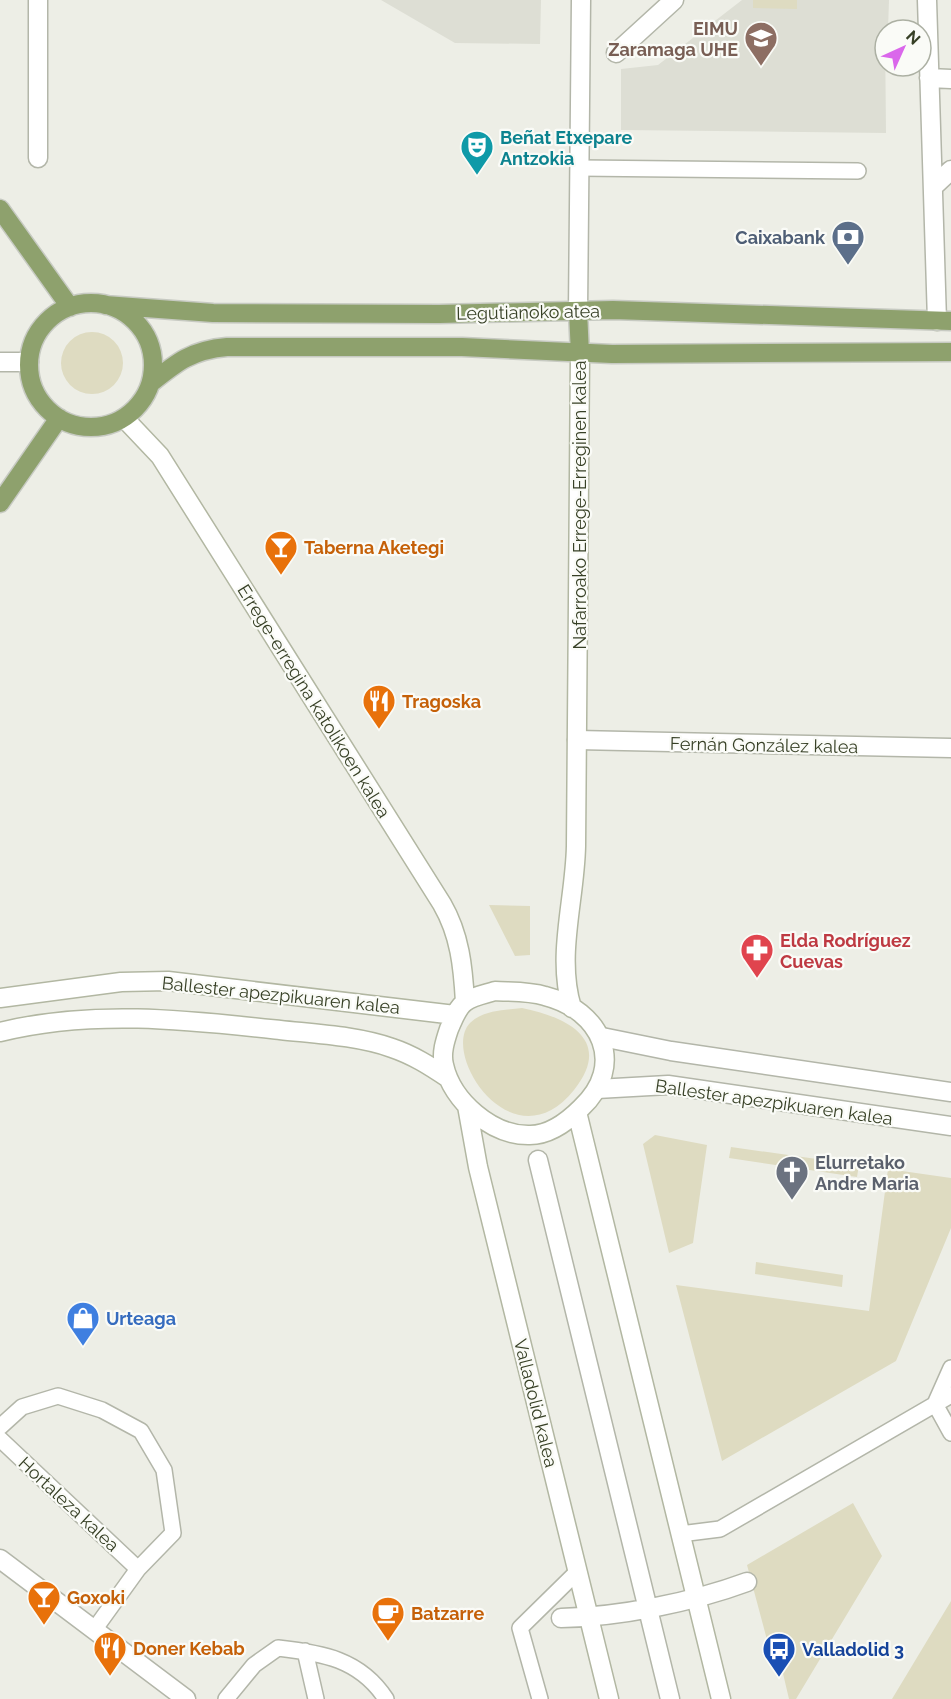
<svg xmlns="http://www.w3.org/2000/svg" width="951" height="1699" font-family="Raleway,sans-serif">
	<style>
		.built { fill: #ddded4 }
		.green { fill: #dedbc1 }
		.lines { fill: none; stroke-linecap: round; stroke-linejoin: round }
		.service-casing { stroke: #b3b6a9; stroke-width: 18 }
		.pedestrian-casing { stroke: #b3b6a9; stroke-width: 21 }
		.minor-casing { stroke: #b3b6a9; stroke-width: 21 }
		.tertiary-casing { stroke: #b3b6a9; stroke-width: 21 }
		.secondary-casing { stroke: #b2b7a2; stroke-width: 21 }
		.primary-casing { stroke: #c7cac2; stroke-width: 21 }
		.service { stroke: #fff; stroke-width: 15 }
		.pedestrian { stroke: #fff; stroke-width: 18 }
		.minor { stroke: #fff; stroke-width: 18 }
		.tertiary { stroke: #fff; stroke-width: 18 }
		.secondary { stroke: #fff; stroke-width: 18 }
		.primary { stroke: #8ea16d; stroke-width: 18 }
		.labels { text-anchor: middle; dominant-baseline: central; stroke-width: 4.5; stroke-linejoin: round; paint-order: stroke }
		.education-label { font-size: 18px; font-weight: bold; fill: #785e54; stroke: #fafbf7; text-anchor: end }
		.culture-label { font-size: 18px; font-weight: bold; fill: #0d838f; stroke: #fafbf7; text-anchor: start }
		.service-label { font-size: 18px; font-weight: bold; fill: #4e5e75; stroke: #fafbf7; text-anchor: end }
		.street-label { font-size: 18px; fill: #374026; stroke: #fafbf7 }
		.food-label { font-size: 18px; font-weight: bold; fill: #c56008; stroke: #fafbf7; text-anchor: start }
		.health-label { font-size: 18px; font-weight: bold; fill: #be3a42; stroke: #fafbf7; text-anchor: start }
		.worship-label { font-size: 18px; font-weight: bold; fill: #5b616d; stroke: #fafbf7; text-anchor: start }
		.shop-label { font-size: 18px; font-weight: bold; fill: #366cbe; stroke: #fafbf7; text-anchor: start }
		.transit-label { font-size: 18px; font-weight: bold; fill: #164399; stroke: #fafbf7; text-anchor: start }
	</style>
	<rect width="100%" height="100%" fill="#edeee6"/>
	<path class="built" d="M381 0H541L540 44 455 43Z
		M742 0H889L888 30H885L886 133 621 130V69L658 65Z"/>
	<path class="green" d="M753 0H797V9L753 8Z
		M61 363a31 31 0 1 1 62 0a31 31 0 1 1-62 0Z
		M489 905 530 906V955L515 956Z
		M522 1008C567 1017 614 1040 574 1090 513 1166 440 1054 470 1023 483 1010 505 1010 522 1008Z
		M655 1135 707 1145 693 1243 669 1253 643 1144Z
		M731 1147 859 1165 857 1177 729 1158Z
		M888 1169 951 1178V1228L896 1361 722 1461 676 1285 869 1311Z
		M756 1262 843 1275 842 1287 755 1274Z
		M853 1503 882 1556 796 1699H789L781 1665 774 1666 747 1565Z
		M951 1601V1699H892Z"/>
	<g class="lines">
		<g class="service-casing">
			<path id="service" d="M579 168 858 171
				M951 1368 935 1404 951 1433
				M0 1427 22 1407 58 1396 102 1410 141 1431 164 1470 173 1533 138 1569 94 1630
				M0 1439 138 1569
				M680 1534 720 1529 951 1395
				M305 1651 316 1699
				M226 1699 254 1665 278 1648C322 1653 360 1659 386 1699
				M540 1699 520 1628 577 1572"/>
		</g>
		<g class="pedestrian-casing">
			<path id="pedestrian" d="M616 53 674 0
				M38 158V0
				M538 1160 670 1699
				M561 1618C619 1617 693 1602 747 1582"/>
		</g>
		<g class="minor-casing">
			<path id="minor" d="M927 0 937 321
				M929 78 951 79
				M933 187 951 170
				M577 740 951 748
				M602 1037 671 1051 951 1092
				M597 1089 668 1085 951 1126
				M0 1559 186 1699"/>
		</g>
		<g class="tertiary-casing">
			<path id="tertiary" d="M578 311 581 0
				M0 362H29"/>
		</g>
		<g class="secondary-casing">
			<path id="secondary" d="M124 418 160 456 442 904C460 935 463 967 465 1002
				M495 991C511 992 529 991 545 996 601 1010 627 1065 581 1108 568 1121 549 1135 530 1135 492 1136 452 1101 444 1065 441 1053 445 1041 449 1029 453 1020 457 1008 465 1002 473 996 486 994 495 991Z
				M0 998 121 982 168 981 455 1015
				M572 1008C556 956 575 900 576 846 578 682 578 518 580 354
				M0 1032C92 1009 188 1020 280 1030 317 1034 358 1036 392 1048 413 1055 430 1066 448 1078
				M467 1106 478 1167 609 1699
				M577 1112 721 1699"/>
		</g>
		<g class="primary-casing">
			<path id="primary" d="M0 209 70 307
				M29 365a62 62 0 1 1 124 0a62 62 0 1 1-124 0Z
				M105 305 213 313 439 314 613 310 951 321
				M578 311 580 354
				M151 383C177 362 192 350 227 347H462L612 354 951 352
				M0 503 59 418"/>
		</g>
		<use href="#service" class="service"/>
		<use href="#pedestrian" class="pedestrian"/>
		<use href="#minor" class="minor"/>
		<use href="#tertiary" class="tertiary"/>
		<use href="#secondary" class="secondary"/>
		<use href="#primary" class="primary"/>
	</g>
	<defs>
		<g id="school-pin" transform="scale(1.725)"><path d="M0 17L-7.5 6A9.5 9.5 0 1 1 7.5 6Z" fill="#8d6e63" stroke="#fafbf7"/><path d="M0-5L7-2L0 1L-7-2ZM-4 1L0 2.5L4 1V4Q0 6-4 4Z" fill="#fff"/></g>
		<g id="theatre-pin" transform="scale(1.725)"><path d="M0 17L-7.5 6A9.5 9.5 0 1 1 7.5 6Z" fill="#0f9aa8" stroke="#fafbf7"/><path d="M-5-5.5Q0-4 5-5.5V0Q5 5 0 6Q-5 5-5 0ZM-3.3-2.5H-1v1.5H-3.3ZM1-2.5H3.3v1.5H1ZM-2.8 1Q0 5.5 2.8 1Z" fill="#fff"/></g>
		<g id="bank-pin" transform="scale(1.725)"><path d="M0 17L-7.5 6A9.5 9.5 0 1 1 7.5 6Z" fill="#5c6f8a" stroke="#fafbf7"/><path d="M-6-4H6V4H-6ZM0-2.3a2.3 2.3 0 1 0 0 4.6a2.3 2.3 0 1 0 0-4.6Z" fill="#fff"/></g>
		<g id="bar-pin" transform="scale(1.725)"><path d="M0 17L-7.5 6A9.5 9.5 0 1 1 7.5 6Z" fill="#e8710a" stroke="#fafbf7"/><path d="M-6-5H6L.8 .8V4.5H3.5V6h-7V4.5H-.8V.8Z" fill="#fff"/></g>
		<g id="restaurant-pin" transform="scale(1.725)"><path d="M0 17L-7.5 6A9.5 9.5 0 1 1 7.5 6Z" fill="#e8710a" stroke="#fafbf7"/><path d="M-5-6h1v4h1v-4h1v4h1v-4h1v5L-1.5 .5V6h-2V.5L-5-1ZM5-6V6H3V1.5H1.5Q1.5-4 5-6Z" fill="#fff"/></g>
		<g id="pharmacy-pin" transform="scale(1.725)"><path d="M0 17L-7.5 6A9.5 9.5 0 1 1 7.5 6Z" fill="#e0444e" stroke="#fafbf7"/><path d="M-2-6h4v4h4v4h-4v4h-4v-4h-4v-4h4Z" fill="#fff"/></g>
		<g id="church-pin" transform="scale(1.725)"><path d="M0 17L-7.5 6A9.5 9.5 0 1 1 7.5 6Z" fill="#6b7280" stroke="#fafbf7"/><path d="M-1.2-6h2.4v3.5h3.3v2.4h-3.3V6h-2.4V-.1h-3.3v-2.4h3.3Z" fill="#fff"/></g>
		<g id="shop-pin" transform="scale(1.725)"><path d="M0 17L-7.5 6A9.5 9.5 0 1 1 7.5 6Z" fill="#3f7fe0" stroke="#fafbf7"/><path d="M-5-2.5h2.3a2.7 3.5 0 0 1 5.4 0H5L5.5 6h-11ZM-1.5-2.5h3a1.5 2.3 0 0 0-3 0Z" fill="#fff"/></g>
		<g id="cafe-pin" transform="scale(1.725)"><path d="M0 17L-7.5 6A9.5 9.5 0 1 1 7.5 6Z" fill="#e8710a" stroke="#fafbf7"/><path d="M-5.5-4.5H6V0H3Q3 3.5 0 3.5H-2.5Q-5.5 3.5-5.5 0ZM3-3.2v2h1.7v-2ZM-6 4.5H4V6H-6Z" fill="#fff"/></g>
		<g id="bus-pin" transform="scale(1.725)"><path d="M0 17L-7.5 6A9.5 9.5 0 1 1 7.5 6Z" fill="#1a4fb4" stroke="#fafbf7"/><path d="M-5-6H5V4H4V6H2V4H-2V6H-4V4H-5ZM-3.5-4V0h7V-4ZM-3.5 1.2v1.5H-2V1.2ZM2 1.2v1.5H3.5V1.2Z" fill="#fff"/></g>
	</defs>
	<g fill-rule="evenodd">
		<use href="#school-pin" x="761" y="38"/>
		<use href="#theatre-pin" x="477" y="147"/>
		<use href="#bank-pin" x="848" y="237"/>
		<use href="#bar-pin" x="281" y="547"/>
		<use href="#restaurant-pin" x="379" y="701"/>
		<use href="#pharmacy-pin" x="757" y="950"/>
		<use href="#church-pin" x="792" y="1172"/>
		<use href="#shop-pin" x="83" y="1318"/>
		<use href="#bar-pin" x="44" y="1597"/>
		<use href="#cafe-pin" x="388" y="1613"/>
		<use href="#restaurant-pin" x="110" y="1648"/>
		<use href="#bus-pin" x="779" y="1649"/>
	</g>
	<g class="labels">
		<g class="education-label">
			<text x="738" y="28">EIMU<tspan x="738" dy="21">Zaramaga UHE</tspan></text>
		</g>
		<g class="culture-label">
			<text x="500" y="137">Beñat Etxepare<tspan x="500" dy="21">Antzokia</tspan></text>
		</g>
		<g class="service-label">
			<text x="825" y="237">Caixabank</text>
		</g>
		<g class="street-label">
			<text transform="translate(528 312) rotate(-1)">Legutianoko atea</text>
			<text transform="translate(579 505) rotate(-90)">Nafarroako Errege-Erreginen kalea</text>
			<text transform="translate(314 701) rotate(58)">Errege-erregina katolikoen kalea</text>
			<text transform="translate(764 745) rotate(1)">Fernán González kalea</text>
			<text transform="translate(281 995) rotate(6)">Ballester apezpikuaren kalea</text>
			<text transform="translate(774 1102) rotate(8)">Ballester apezpikuaren kalea</text>
			<text transform="translate(536 1403) rotate(76)">Valladolid kalea</text>
			<text transform="translate(69 1504) rotate(43)">Hortaleza kalea</text>
		</g>
		<g class="food-label">
			<text x="304" y="547">Taberna Aketegi</text>
			<text x="402" y="701">Tragoska</text>
			<text x="67" y="1597">Goxoki</text>
			<text x="411" y="1613">Batzarre</text>
			<text x="133" y="1648">Doner Kebab</text>
		</g>
		<g class="health-label">
			<text x="780" y="940">Elda Rodríguez<tspan x="780" dy="21">Cuevas</tspan></text>
		</g>
		<g class="worship-label">
			<text x="815" y="1162">Elurretako<tspan x="815" dy="21">Andre Maria</tspan></text>
		</g>
		<g class="shop-label">
			<text x="106" y="1318">Urteaga</text>
		</g>
		<g class="transit-label">
			<text x="802" y="1649">Valladolid 3</text>
		</g>
	</g>
	<g transform="translate(903 48) rotate(45)"><circle r="28" fill="#fafbf7" stroke="#acb0a3" stroke-width="1.5"/>
	<path d="M0-4.5L10 22L0 15L-10 22Z" fill="#da67eb"/>
	<text y="-9" font-size="16" font-weight="bold" text-anchor="middle" fill="#374026">N</text>
	</g>
</svg>
